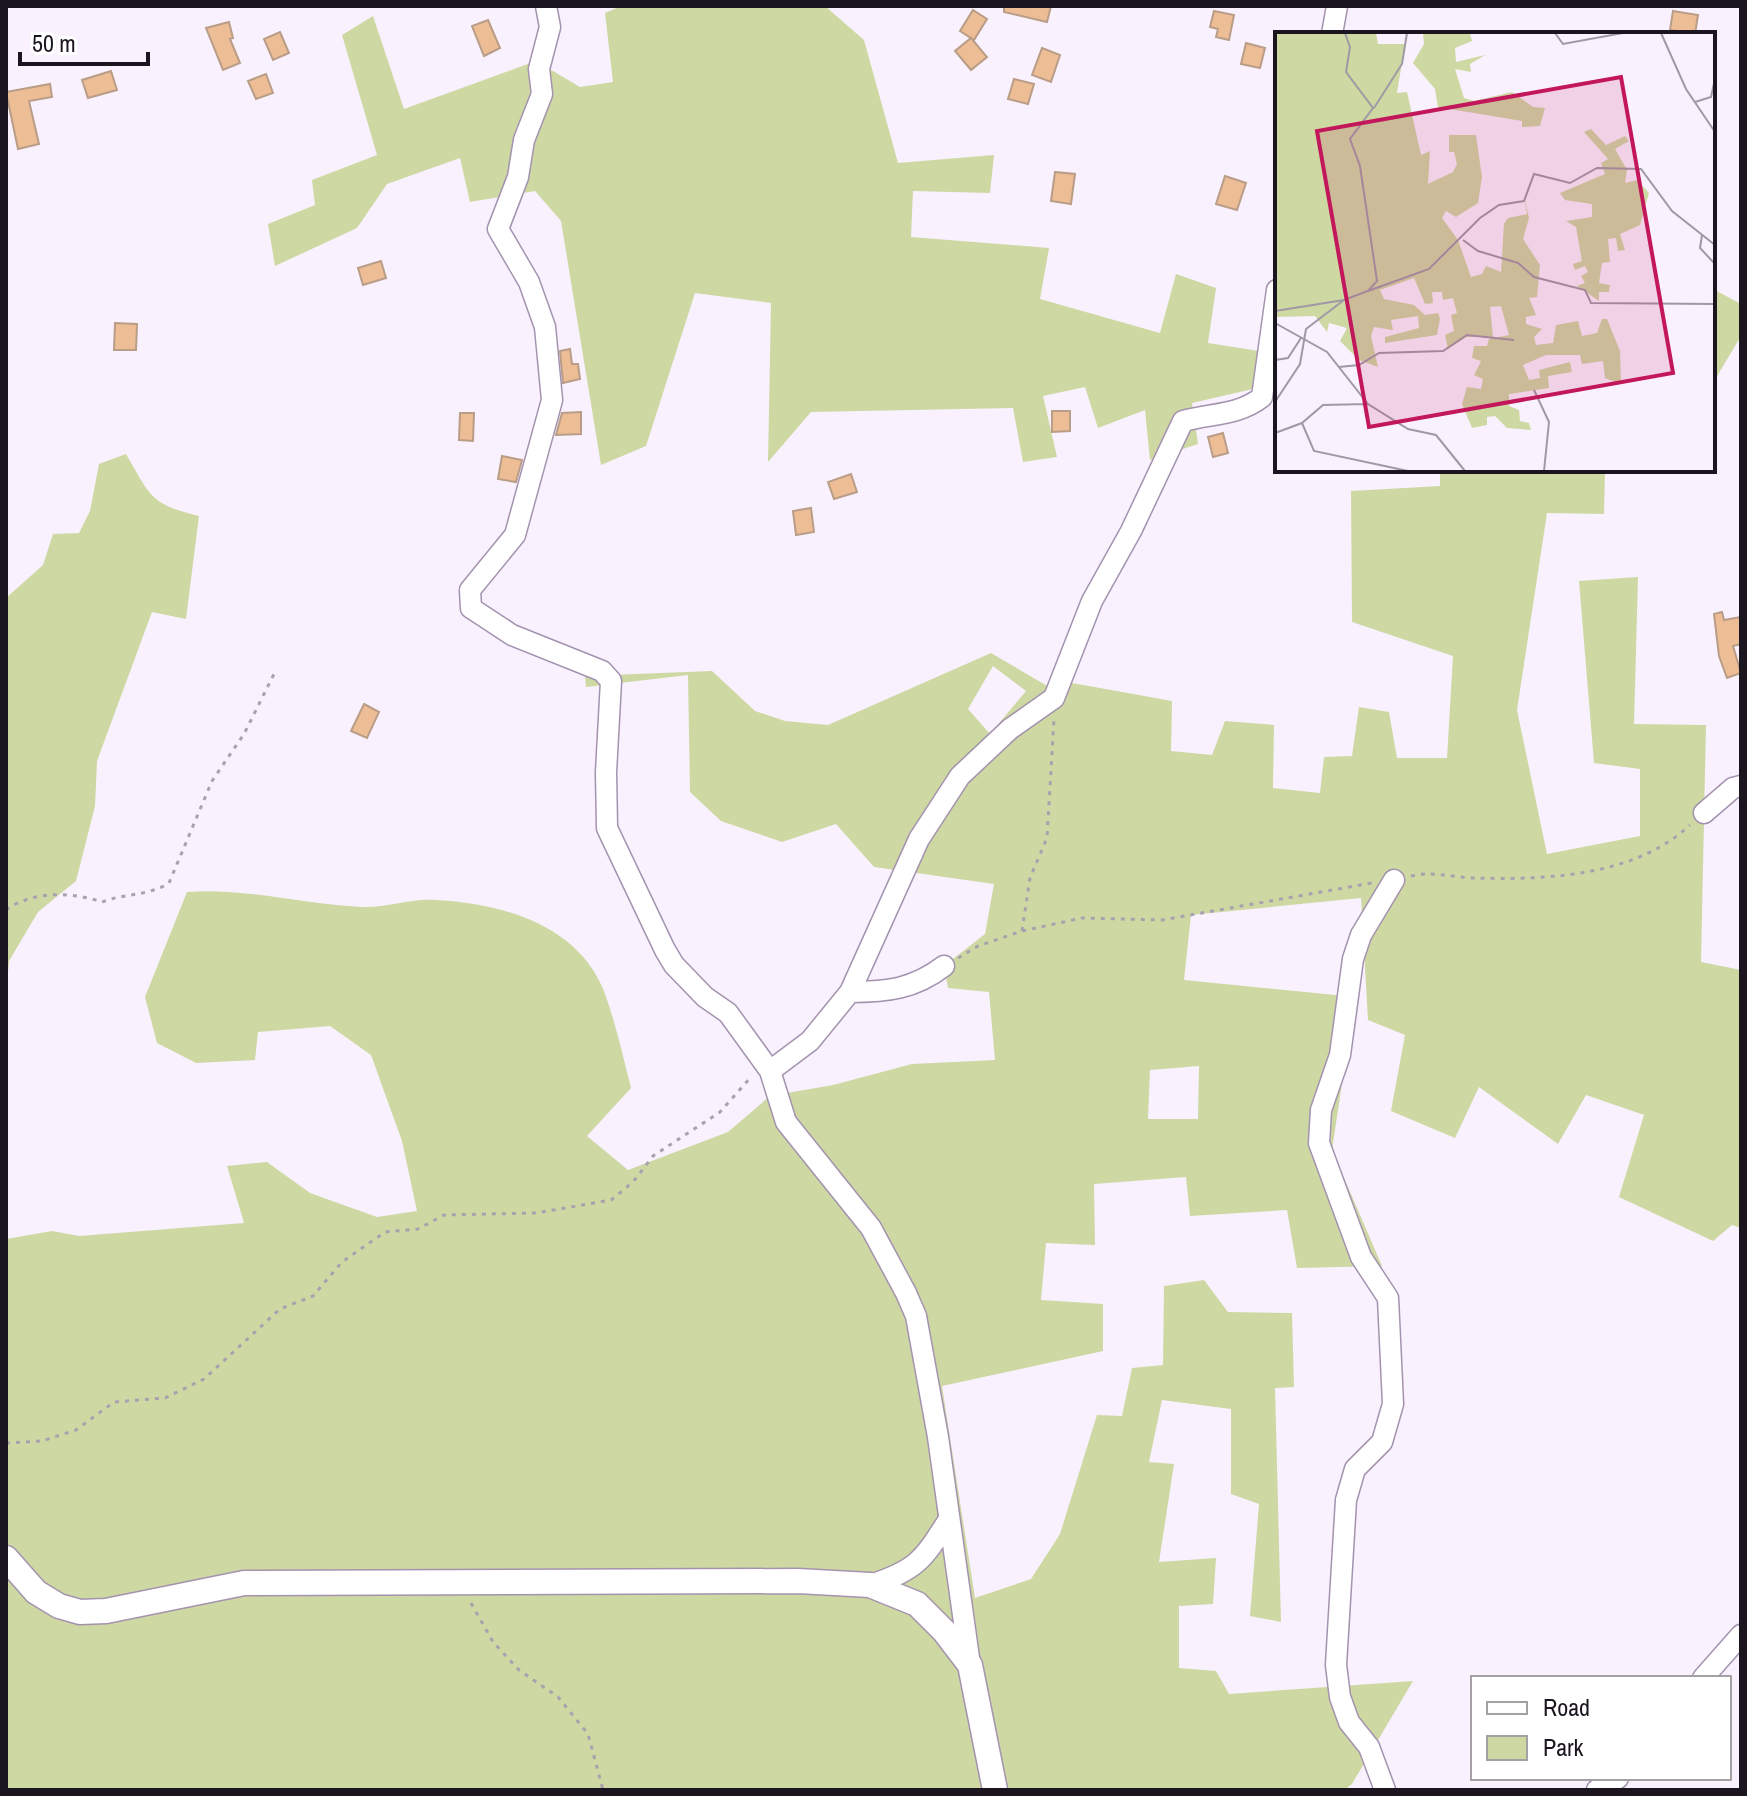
<svg xmlns="http://www.w3.org/2000/svg" width="1747" height="1796" font-family="'Archivo Narrow',sans-serif">
	<style>
		.green { fill: #ced8a3; fill-rule: evenodd }
		.building { fill: #edbd96; stroke: #b99d87; stroke-width: 2 }
		.lines { fill: none; stroke-linecap: round; stroke-linejoin: round }
		.minor-casing { stroke: #a493af; stroke-width: 23 }
		.tertiary-casing { stroke: #a493af; stroke-width: 27 }
		.path { stroke: #a9a2ae; stroke-width: 3; stroke-dasharray: 4 6; stroke-linecap: butt }
		.minor { stroke: #fff; stroke-width: 20 }
		.tertiary { stroke: #fff; stroke-width: 24 }
		.inset-road { fill: none; stroke: #a099a5; stroke-width: 2 }
		.view { fill: #c2185b; fill-opacity: 0.15; stroke: #c2185b; stroke-width: 4 }
		.inset-edge { fill: none; stroke: #1b151f; stroke-width: 4 }
	</style>
	<rect width="100%" height="100%" fill="#f9f1fe"/>
	<path class="green" d="M621 6H825L864 40 898 163 994 155 990 193 913 191 911 237 1049 248 1040 299 1160 333 1176 274 1216 288 1208 343 1259 351 1253 389 1192 403 1198 444 1150 460 1145 410 1098 428 1085 387 1043 396 1057 457 1023 462 1013 408 811 412 768 462 771 303 695 293 646 446 601 465 561 221 535 191 470 202 460 158 387 184 357 228 275 266 268 224 315 205 312 180 377 155 342 35 373 16 404 109 536 61 580 87 613 82 605 13Z
		M1713 289 1741 304V336L1713 383Z
		M126 454C151 497 150 504 199 516L186 619 152 612 97 761 95 806 76 881 38 912 9 961 6 995V598L43 565 53 534 79 533 90 511 99 464Z
		M1440 470H1605L1604 514 1547 513 1517 710 1547 854 1640 836V769L1594 763 1579 581 1638 577 1634 724 1706 725 1701 962 1741 970V1228L1732 1225 1713 1241 1619 1197 1644 1115 1586 1095 1558 1144 1479 1087 1455 1138 1391 1111 1405 1035 1368 1020 1361 898 1191 915 1184 980 1355 997 1332 1150 1382 1266 1297 1268 1287 1210 1190 1216 1186 1177 1094 1184 1095 1245 1046 1243 1041 1300 1103 1304V1351L942 1386 975 1598 1031 1579 1060 1534 1097 1415 1122 1416 1132 1368 1163 1365 1164 1286 1204 1280 1228 1312 1292 1313 1294 1387 1275 1388 1281 1622 1250 1616 1259 1504 1231 1494V1409L1162 1400 1149 1462 1174 1464 1159 1562 1216 1558 1213 1604 1179 1606V1668L1216 1671 1229 1694 1413 1681 1352 1784 1344 1790H6V1239L52 1231 79 1236 244 1223 227 1166 267 1162 310 1193 377 1217 417 1211 402 1141 371 1055 330 1026 258 1032 255 1060 196 1063 157 1043 145 997 187 892C247 888 301 904 362 907 387 908 411 898 435 900 501 903 580 925 605 994 616 1024 623 1057 631 1088L587 1136 628 1170 728 1132 770 1096 833 1085 912 1064 995 1060 989 992 948 988 944 966 985 934 994 884 874 867 836 824 782 842 721 821 690 792 688 675 586 687 585 676 712 671 755 711 785 721 828 725 991 653 1049 687 1061 681 1172 701 1171 751 1212 755 1225 721 1274 725 1273 788 1320 793 1324 757 1352 756 1359 707 1389 712 1397 758H1447L1453 656 1352 622 1351 491 1440 486ZM993 666 1026 691 990 734 968 709ZM1199 1066 1198 1119H1148L1150 1070Z"/>
	<path class="building" d="M1004 6H1051L1047 22 1004 12Z
		M973 10 987 19 974 40 960 31Z
		M1214 11 1234 15 1229 40 1216 37 1218 29 1210 27Z
		M1673 11 1698 15 1695 34 1670 30Z
		M488 20 500 48 484 56 472 26Z
		M229 22 233 38 230 39 240 63 223 70 206 28Z
		M280 32 289 53 273 60 264 39Z
		M971 38 987 57 971 70 955 51Z
		M1246 43 1265 48 1260 68 1241 64Z
		M1042 48 1060 55 1051 82 1032 75Z
		M111 71 117 90 88 98 82 80Z
		M266 74 273 93 256 99 248 81Z
		M1014 79 1034 84 1028 104 1008 99Z
		M50 84 52 97 29 101 39 144 18 149 6 92Z
		M1055 172 1075 174 1071 204 1051 201Z
		M1225 176 1246 183 1237 210 1216 204Z
		M381 261 386 278 363 285 358 268Z
		M115 323 137 324 136 350H114Z
		M570 349 572 364H578L580 379 563 383 560 351Z
		M1052 411H1070V431L1052 432Z
		M581 412V434L556 435 562 413Z
		M460 413H474L473 441 459 440Z
		M1223 433 1228 453 1213 457 1208 437Z
		M502 456 522 460 516 482 498 479Z
		M851 474 857 492 834 499 828 482Z
		M811 508 814 532 796 535 793 511Z
		M1722 612 1724 620 1741 617V644L1733 646 1741 673 1727 678 1719 656 1714 614Z
		M364 704 379 712 367 738 351 731Z"/>
	<g class="lines">
		<g class="minor-casing">
			<path id="minor" d="M546 6 550 27 539 69 542 94 524 140 518 177 498 229 529 282 545 327 552 400 515 535 470 590 471 608 512 635 602 671 611 681 606 772 607 828 665 950 674 965 705 997 728 1013 770 1071 786 1122 871 1228 906 1293 916 1316 938 1437 970 1665
				M1332 34 1337 6
				M1704 813 1733 788 1741 786
				M850 992C887 992 914 989 944 966
				M770 1071 810 1041 850 992 919 839 960 776 1010 729 1054 698 1092 601 1131 531 1183 421C1211 413 1238 416 1262 397L1277 290
				M870 1585C917 1570 923 1560 949 1519
				M1703 1678 1741 1635
				M1385 1790 1369 1747 1349 1722 1340 1697 1336 1665 1346 1500 1355 1469 1382 1442 1393 1404 1388 1298 1361 1257 1319 1143 1321 1110 1340 1055 1353 959 1361 935 1394 880
				M1597 1790 1618 1778"/>
		</g>
		<g class="tertiary-casing">
			<path id="tertiary" d="M6 1558 36 1592 59 1606 80 1612 106 1611 244 1583 798 1581 870 1585 917 1604 944 1631 970 1665 995 1790"/>
		</g>
		<path class="path" d="M1411 876C1431 871 1452 877 1473 878 1546 880 1634 877 1690 825
			M6 910C33 890 73 892 102 902 125 893 149 896 169 883L212 781 244 734 274 674
			M1022 931 1030 878 1047 838 1054 719
			M958 958 978 946 1022 931 1082 918 1162 920 1372 883
			M6 1443 42 1441 76 1430 114 1402 165 1398 204 1379 280 1309 313 1296 342 1262 385 1232 418 1229 444 1215 536 1213 611 1200 633 1182 653 1156 720 1112 751 1077
			M471 1603 493 1642 519 1670 558 1697 588 1734 603 1790"/>
		<use href="#minor" class="minor"/>
		<use href="#tertiary" class="tertiary"/>
	</g>
	<g transform="translate(1275 32)">
		<rect width="440" height="440" fill="#f9f1fe"/>
		<path d="M0 1H101L103 12H130L122 61 132 60 146 123 155 119 153 152 178 140 182 132 179 120H174V103H201L207 145 203 171 181 185 171 179 167 186 183 208 196 245 207 242 211 234 226 240 229 192 233 186 252 182 249 164 254 186 248 207 265 233 262 265 254 266 261 283 251 285V292L267 297 259 305 261 313 278 311 281 293 303 289 307 304 322 301 327 287H332L345 319 346 352 330 346 328 329 307 332 305 323H271L248 333 254 348 265 346 264 338 295 330 297 340 273 344 274 356 234 362V374L244 378 245 389 254 391 256 398 232 396 220 384 212 385V393L197 396 187 372 192 355 206 357 208 347 199 343 206 329 197 326 199 314H212L214 307 234 303 226 274 215 275 218 305H191L173 317 170 303 179 299 176 283 182 281 178 266 168 268 167 260H157L158 271 150 272 139 246 105 258 109 267 139 273 150 283 163 281 165 287 162 303 110 311V305L144 296 143 284 116 288 118 298 99 295 96 304 103 335 84 328 65 309 72 296 54 291 52 300 40 284 0 285ZM148 1H195L197 9 180 16 181 30 210 23 195 32 196 40 180 37 189 66 199 69 237 60 258 75 270 76 265 94 247 95V89L163 75 160 57 138 31 149 12ZM316 97 331 113 350 104 354 109 340 117 352 138 350 151 362 148 374 161 365 193 345 202 350 218 343 219 341 206 333 207 335 230 327 231 324 251 335 253 334 260H324V269L302 254 310 251 306 244 313 240 310 234 300 238 298 232 307 229 301 195 291 189 317 185V172L290 168 285 161 330 142 326 131 333 127 309 100Z" fill="#ced8a3"/>
		<path class="inset-road" d="M280 1 288 12 348 1M386 1 411 57 440 100M420 70 436 65 440 47M99 76 127 32 132 1M427 203 425 216 440 232M188 208 203 219 243 231 259 245 310 258 316 271 440 272M93 259 154 237 205 186 224 173 249 169 259 142 295 151 322 136 366 137 397 179 440 213M0 279 69 268 93 259 102 249 85 134 75 107 98 76 71 40 75 15 70 1M0 291 52 320 93 372 133 397 161 403 190 439M0 328 13 326 26 306M64 335 84 333 104 321 168 319 192 303 239 308M259 358 274 390 269 439M0 370 25 332 31 297 69 268M27 391 39 419 133 439M0 401 27 391 48 373 93 372"/>
		<path class="view" d="M346 45 398 341 94 395 42 99Z"/>
		<rect width="440" height="440" class="inset-edge"/>
	</g>
	<rect width="1747" height="1796" fill="none" stroke="#1b151f" stroke-width="16"/>
	<rect x="1471" y="1676" width="260" height="104" fill="#ffffff" stroke="#a4a1a5" stroke-width="2"/>
	<rect x="1487" y="1702" width="40" height="12" fill="#ffffff" stroke="#a4a1a5" stroke-width="2"/>
	<text x="1543" y="1716" font-size="24" fill="#1b151f">Road</text>
	<rect x="1487" y="1736" width="40" height="24" fill="#ced8a3" stroke="#a4a1a5" stroke-width="2"/>
	<text x="1543" y="1756" font-size="24" fill="#1b151f">Park</text>
	<path d="M20 52v12h128v-12" fill="none" stroke="#1b151f" stroke-width="4"/>
	<text x="32" y="52" font-size="24" fill="#1b151f" stroke="#ffffff" stroke-width="6" paint-order="stroke">50 m</text>
</svg>
